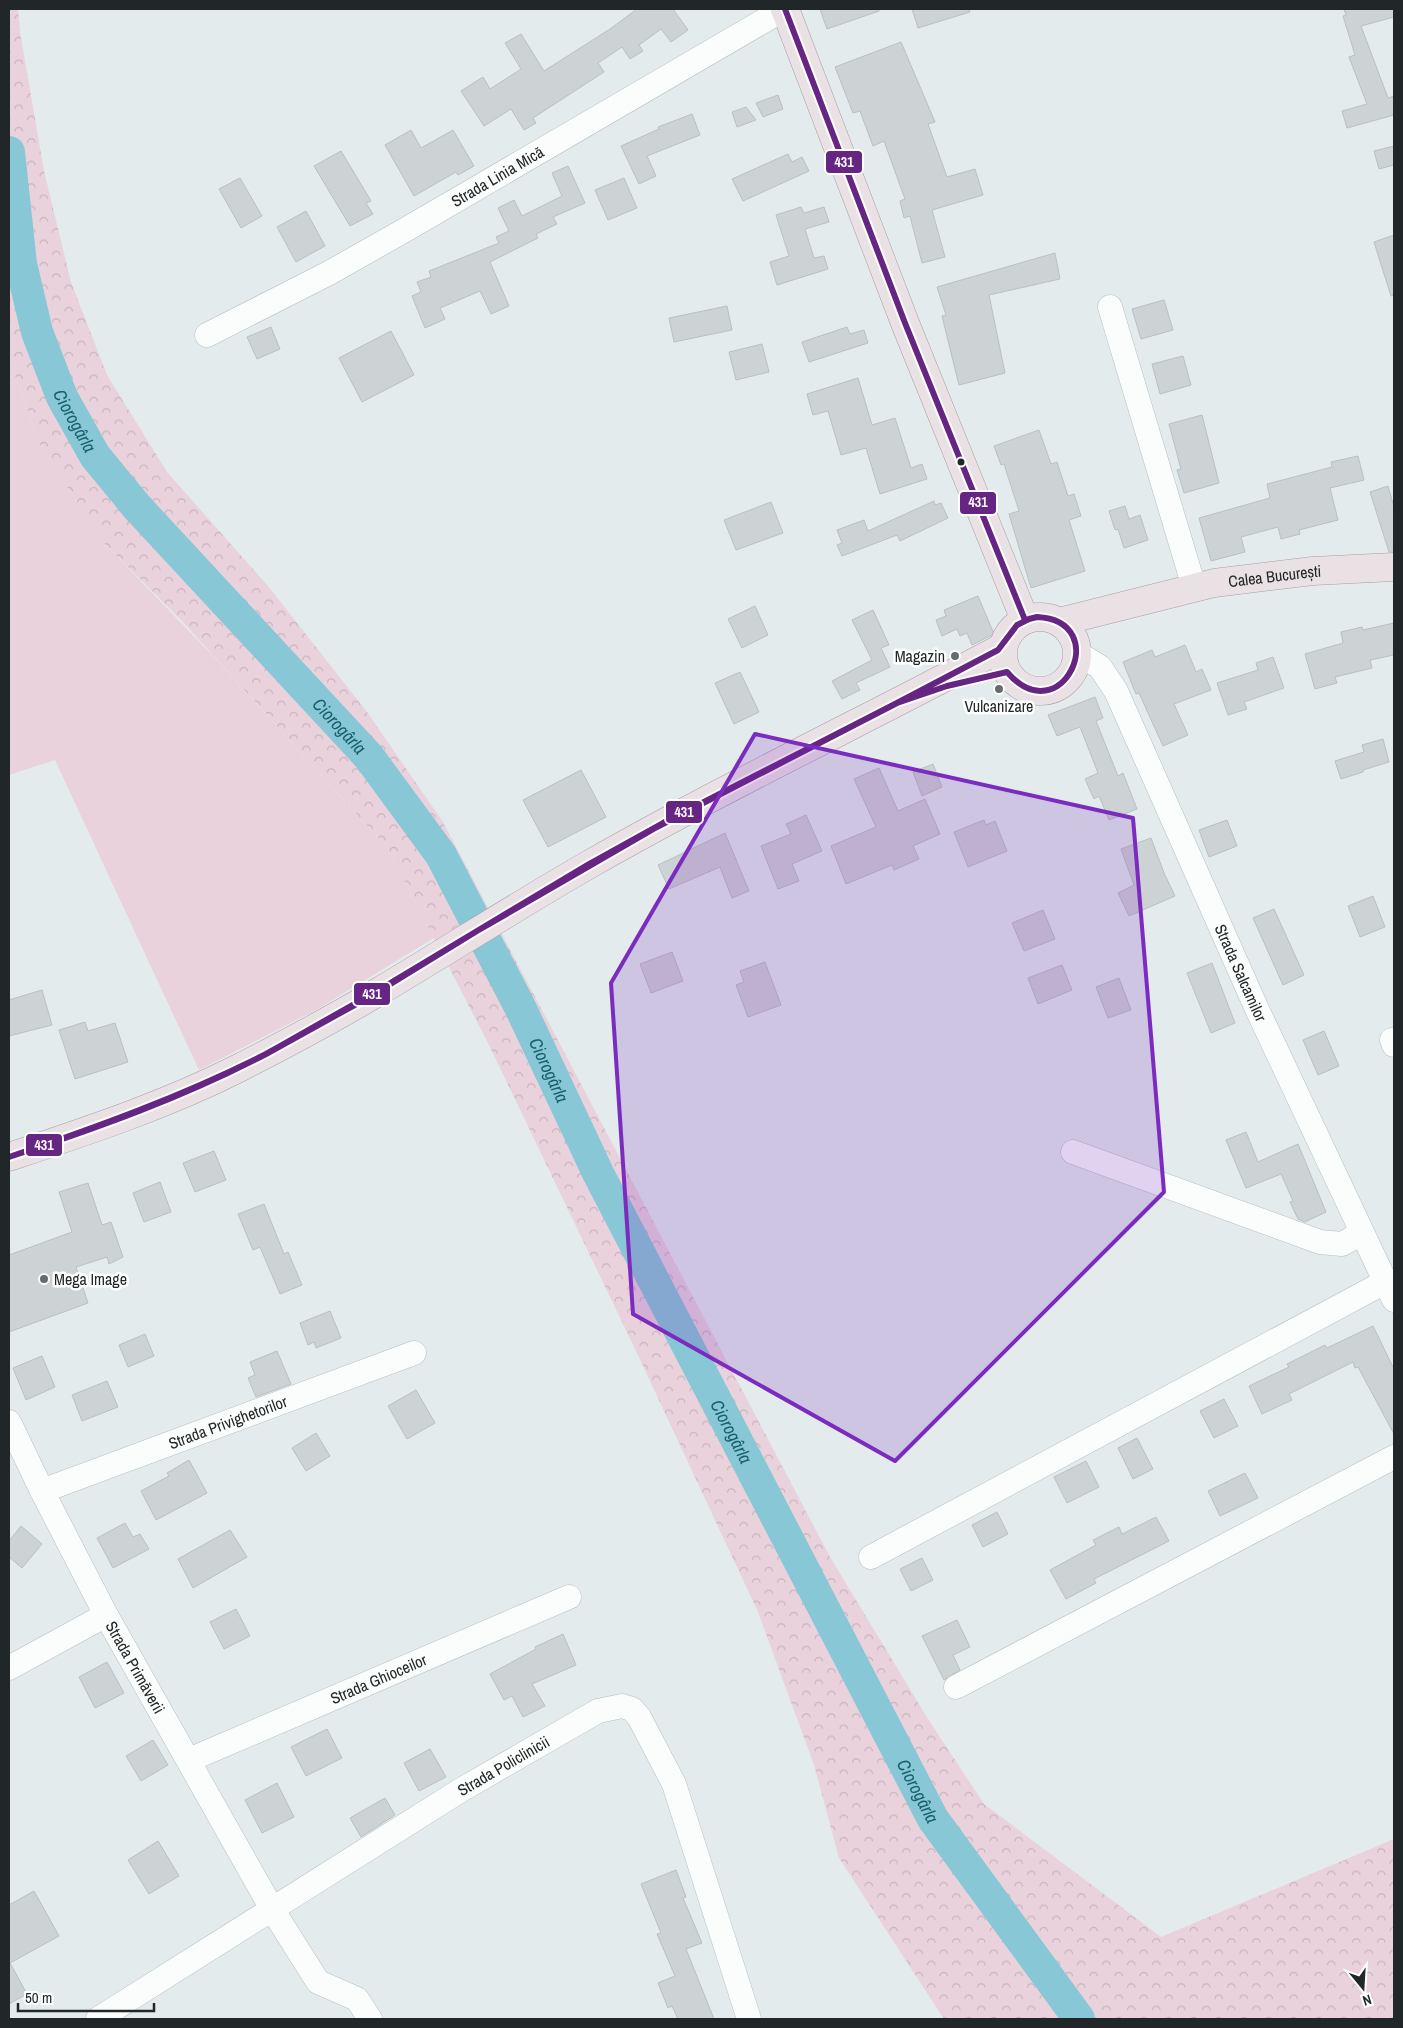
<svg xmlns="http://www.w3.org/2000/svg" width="1403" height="2028" font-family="'Archivo Narrow',sans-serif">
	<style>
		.green { fill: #e9d2dc }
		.forest { fill: url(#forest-crowns) }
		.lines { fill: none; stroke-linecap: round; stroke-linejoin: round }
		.river { stroke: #88c7d6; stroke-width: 32 }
		.building { fill: #cdd3d4; stroke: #bac0c2 }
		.minor-casing { stroke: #b8bebf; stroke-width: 25 }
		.major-casing { stroke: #aa9da6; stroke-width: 29 }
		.minor { stroke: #fbfcfc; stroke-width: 24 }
		.major { stroke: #eae1e5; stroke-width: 28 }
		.bus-1-casing { stroke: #fff; stroke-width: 10 }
		.bus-1 { stroke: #662483; stroke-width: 6 }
		.marked { fill: #7b2cbf; fill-opacity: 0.2; stroke: #7b2cbf; stroke-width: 4; stroke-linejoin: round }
		.bus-dot { fill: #212728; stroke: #fff; stroke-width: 2 }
		.poi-dot { fill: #656c6d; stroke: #fff; stroke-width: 2 }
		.labels { text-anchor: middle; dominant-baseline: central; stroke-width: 5; stroke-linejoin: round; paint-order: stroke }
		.street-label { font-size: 16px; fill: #212728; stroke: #fff }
		.poi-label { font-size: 16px; fill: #212728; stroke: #fff; text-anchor: end }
		.water-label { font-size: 18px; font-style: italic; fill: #185f6e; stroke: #fff }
		.line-badge { stroke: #fff; stroke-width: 2 }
		.badge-label { font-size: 14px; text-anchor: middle; font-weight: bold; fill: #fff }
	</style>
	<defs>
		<pattern id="forest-crowns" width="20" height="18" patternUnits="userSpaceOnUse" patternTransform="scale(1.25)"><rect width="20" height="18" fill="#e9d2dc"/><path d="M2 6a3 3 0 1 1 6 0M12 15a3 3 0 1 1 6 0" fill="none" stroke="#c8b4bd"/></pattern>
	</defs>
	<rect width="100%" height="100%" fill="#e3ebed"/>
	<path class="green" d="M9 359 39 443 104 543 215 658 388 849 434 938 316 1010 199 1070 55 760 9 775Z"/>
	<path class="forest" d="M9 9H18L20 32 44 171 71 282 107 375 167 472 268 586 367 712 443 822 830 1557 928 1719 984 1804 1161 1937 1394 1839V2019H944L839 1858 814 1765 758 1612 636 1351 488 1043 388 849 182 621 104 543 39 443 9 359Z"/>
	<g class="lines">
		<path class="river" id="s1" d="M9 152 21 264 37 332 62 397 95 456 137 507 369 757 441 855 520 1007 598 1173 933 1819 1079 2019"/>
	</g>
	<path class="building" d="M637 9H673L688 30 671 42 661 29 639 45 643 51 630 59 622 47 598 63 604 72 533 118 536 123 524 130 511 109 484 126 461 91 483 77 490 89 521 69 505 43 521 34 544 71 610 29Z
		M820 9H879V11L827 29Z
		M912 9H969L970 12 918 28Z
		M1344 9H1394V17L1361 26 1388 98 1394 96V115L1347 128 1342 111 1367 104 1349 57 1355 55 1343 16 1346 15Z
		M901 42 935 122 928 124 947 177 975 169 983 195 932 210 945 257 922 263 910 216 904 218 900 201 905 199 884 141 873 146 860 111 853 113 835 67Z
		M778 95 783 109 763 117 756 103Z
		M746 107 756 120 737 127 732 112Z
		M692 114 700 135 647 156 656 176 639 184 621 146 659 129 658 127Z
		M411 130 421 148 453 130 474 166 458 175 456 172 414 196 385 145Z
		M1394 146V165L1379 169 1374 151Z
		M341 151 371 201 366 203 373 214 350 226 314 166Z
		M788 154 792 162 802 157 809 171 743 201 732 179Z
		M568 166 585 203 553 217 557 224 536 234 538 238 490 262 509 306 491 314 480 291 440 308 445 319 425 328 412 296 421 292 417 282 431 277 429 271 499 243 496 237 509 231 498 208 514 200 522 216 562 196 552 173Z
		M240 178 262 216 241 228 219 189Z
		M624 178 637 208 608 220 595 190Z
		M801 207 804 213 824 207 829 222 805 229 814 258 824 256 828 269 777 285 770 262 789 256 776 215Z
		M306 211 325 246 296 262 277 227Z
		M1394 235V295L1391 296 1374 242Z
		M1055 253 1060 279 989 295 1005 373 959 385 942 316 946 315 937 287Z
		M1164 300 1173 330 1141 339 1132 309Z
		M727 306 732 330 674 342 669 318Z
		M271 327 280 349 257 359 247 337Z
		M847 327 850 334 864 330 868 343 809 362 802 342Z
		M391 331 414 375 362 402 339 358Z
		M762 344 769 372 736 380 729 352Z
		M1183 356 1191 385 1160 394 1152 364Z
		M858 378 872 425 895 418 911 468 922 464 927 479 880 494 866 448 841 455 828 411 813 415 807 394Z
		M1202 415 1219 483 1184 493 1177 470 1181 469 1169 424Z
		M1039 430 1051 464 1057 462 1068 496 1074 494 1081 516 1069 520 1085 571 1031 588 1009 514 1019 511 1004 464 1001 465 994 446Z
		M1358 456 1364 480 1330 488 1338 520 1299 530 1300 534 1281 539 1278 527 1241 537 1245 552 1211 561 1199 518 1270 498 1267 484 1332 467 1331 462Z
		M1388 486 1394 507V552H1389L1370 492Z
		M934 501 935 505 941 503 948 518 900 541 897 535 842 556 837 545 842 543 837 530 864 520 868 531Z
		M771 502 783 533 736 550 724 520Z
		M1125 506 1129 519 1140 515 1148 540 1124 548 1118 529 1115 530 1109 511Z
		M978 596 994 634 972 645 967 633 960 636 957 629 942 636 936 620 946 616 944 610Z
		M755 606 768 635 742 648 728 619Z
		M873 610 889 645 881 648 890 667 856 683 860 690 842 699 832 681 872 660 852 620Z
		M1394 623V655L1370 660 1372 668 1335 677 1337 683 1315 689 1305 654 1343 643 1341 632 1362 627 1363 630Z
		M1185 645 1196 672 1202 669 1211 690 1174 704 1188 735 1163 746 1139 693 1136 694 1123 662 1152 650 1155 657Z
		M1273 657 1284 688 1244 702 1247 709 1228 715 1217 683 1258 670 1256 663Z
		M740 672 759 712 734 724 715 683Z
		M1095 697 1103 718 1096 721 1118 776 1123 773 1137 809 1109 820 1099 796 1094 799 1085 779 1098 773 1080 727 1057 736 1048 715Z
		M1383 739 1389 762 1363 770V772L1341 779 1335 761 1364 752 1362 745Z
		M933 764 942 787 922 796 913 772Z
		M879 768 898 811 925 799 940 834 913 846 919 859 894 870 892 865 846 884 831 846 876 827 854 779Z
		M581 770 606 817 548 847 523 800Z
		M806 815 822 851 792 864 799 881 778 889 761 846 791 834 786 824Z
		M984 820 986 825 995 821 1007 851 968 867 954 832Z
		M1227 820 1237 846 1209 857 1199 830Z
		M725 833 749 891 732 898 720 867 669 889 658 865Z
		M1151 838 1164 873 1175 896 1129 916 1118 893 1134 885 1121 849Z
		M1373 896 1385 927 1360 937 1348 906Z
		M1274 909 1304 975 1283 985 1253 918Z
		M1043 910 1055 939 1024 951 1012 923Z
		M672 952 683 981 651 993 640 964Z
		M765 962 781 1005 748 1017 736 985 744 982 740 971Z
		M1212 963 1235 1023 1211 1033 1187 973Z
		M1062 965 1072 990 1038 1004 1028 978Z
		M1119 978 1131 1010 1108 1018 1096 987Z
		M42 990 52 1025 9 1036V1000Z
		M85 1022 88 1031 115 1023 128 1062 75 1079 59 1030Z
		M1324 1031 1339 1066 1318 1075 1303 1040Z
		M1246 1132 1258 1162 1298 1144 1326 1212 1305 1222 1298 1219 1290 1202 1293 1201 1281 1174 1246 1188 1226 1140Z
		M214 1151 226 1180 195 1192 183 1163Z
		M160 1182 171 1212 144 1222 133 1193Z
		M88 1183 102 1225 111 1222 123 1257 109 1264 107 1257 76 1267 88 1303 9 1332V1255L72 1232 59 1192Z
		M264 1204 284 1254 288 1252 302 1285 280 1294 260 1247 253 1250 238 1214Z
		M330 1311 341 1338 316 1348 314 1342 308 1345 300 1323Z
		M1373 1326 1394 1369V1434L1358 1367 1355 1368 1353 1362 1289 1394 1292 1400 1262 1414 1249 1386 1289 1367 1287 1364 1325 1345 1327 1348Z
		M145 1334 154 1356 128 1367 119 1345Z
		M277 1351 291 1384 256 1397 248 1378 255 1375 250 1362Z
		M42 1356 55 1387 26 1400 13 1368Z
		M107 1381 118 1407 82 1421 72 1395Z
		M416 1390 435 1423 407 1439 388 1406Z
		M1224 1399 1238 1426 1214 1438 1200 1411Z
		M316 1433 330 1456 306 1471 292 1448Z
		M1137 1438 1153 1469 1133 1479 1118 1448Z
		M189 1460 207 1493 156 1520 141 1491 169 1476 167 1473Z
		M1086 1461 1099 1487 1067 1503 1054 1477Z
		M1245 1473 1258 1498 1220 1516 1208 1491Z
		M997 1512 1008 1534 983 1547 972 1525Z
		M1156 1517 1169 1541 1094 1579 1096 1583 1066 1599 1050 1570 1096 1545 1093 1540 1119 1527 1122 1534Z
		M125 1523 133 1537 140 1534 149 1549 113 1568 97 1538Z
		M21 1526 42 1544 22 1568 9 1557V1541Z
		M230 1530 247 1557 193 1588 178 1559Z
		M922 1558 933 1580 911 1591 900 1569Z
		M236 1609 250 1636 224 1649 210 1622Z
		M957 1620 970 1647 953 1655 960 1670 944 1680 922 1636Z
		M563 1634 576 1665 532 1684 545 1706 523 1717 512 1696 504 1700 490 1674 536 1649 535 1647Z
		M107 1662 124 1693 95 1708 79 1677Z
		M327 1729 342 1758 306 1776 291 1747Z
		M153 1740 168 1765 141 1781 126 1756Z
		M430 1749 446 1777 419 1791 404 1763Z
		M277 1783 294 1817 262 1833 245 1800Z
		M385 1798 395 1815 361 1837 350 1818Z
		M158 1841 179 1876 149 1894 128 1860Z
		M676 1870 686 1897 683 1898 702 1943 686 1949 714 2019H678L672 2006 668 2008 658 1983 675 1976 657 1934 661 1933 641 1884Z
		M34 1891 59 1936 10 1963 27 1994 9 2004V1905Z"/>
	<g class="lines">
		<g class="minor-casing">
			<g id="minor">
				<path d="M1110 307 1194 587"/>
				<path id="s2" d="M207 335 329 273 405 230 784 9"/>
				<path id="s3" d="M1077 653 1100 667 1116 691 1256 1007 1394 1300"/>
				<path d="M1392 1040 1394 1045"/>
				<path d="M1073 1152 1320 1242 1342 1244 1362 1233"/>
				<path id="s4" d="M9 1422 42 1491 106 1615 272 1909 318 1982 357 1999 370 2019"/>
				<path id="s5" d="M42 1491 414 1353"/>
				<path d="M871 1557 1385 1282"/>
				<path d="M9 1668 106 1615"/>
				<path d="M956 1687 1394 1457"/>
				<path id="s6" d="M189 1760 569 1597"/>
				<path id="s7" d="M98 2019 461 1790 598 1711 622 1706 632 1709 639 1717 674 1784 749 2019"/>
			</g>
		</g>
		<g class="major-casing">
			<g id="major">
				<path d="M785 9 905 323 1025 620"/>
				<circle cx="1040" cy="654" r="37"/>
				<path id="s8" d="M1059 622 1214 583 1313 571 1394 567"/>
				<path d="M9 1157C87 1131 166 1105 239 1068 286 1044 333 1019 378 992 449 950 518 905 590 864 725 787 866 720 1003 647"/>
			</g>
		</g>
		<use href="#minor" class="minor"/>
		<use href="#major" class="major"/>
		<g class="bus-1-casing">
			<path id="bus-1" d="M785 9 905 323 1025 620
				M1037 617C1115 621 1061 735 1007 672L947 686 897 703 998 650 1017 625 1029 619Z
				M477 931 589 864 663 823 897 703
				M477 931 657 827 897 703
				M266 1054C184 1097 97 1128 9 1157 97 1127 183 1096 266 1054Z
				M266 1054 372 994 477 931
				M266 1054 371 996 477 931"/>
		</g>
		<use href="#bus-1" class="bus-1"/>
	</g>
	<path class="marked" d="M755 734 1133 818 1164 1192 895 1461 633 1314 611 983Z"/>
	<circle class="bus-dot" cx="961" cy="462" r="4.5"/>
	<g class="poi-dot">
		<circle cx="955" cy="656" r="5"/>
		<circle cx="999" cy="689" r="5"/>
		<circle cx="44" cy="1279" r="5"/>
	</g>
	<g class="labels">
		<g class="street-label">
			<text stroke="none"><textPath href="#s2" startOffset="331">Strada Linia Mică</textPath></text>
			<text stroke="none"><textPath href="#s8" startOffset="221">Calea București</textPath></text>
			<text stroke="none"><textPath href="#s3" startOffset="364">Strada Salcamilor</textPath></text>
			<text stroke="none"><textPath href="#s5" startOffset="198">Strada Privighetorilor</textPath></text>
			<text stroke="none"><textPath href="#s4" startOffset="276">Strada Primăverii</textPath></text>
			<text stroke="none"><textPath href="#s6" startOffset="206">Strada Ghioceilor</textPath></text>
			<text stroke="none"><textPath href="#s7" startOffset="478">Strada Policlinicii</textPath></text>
		</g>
		<g class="poi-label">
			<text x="945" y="656">Magazin</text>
			<text x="999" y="706" text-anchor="middle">Vulcanizare</text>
			<text x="54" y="1279" text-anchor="start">Mega Image</text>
		</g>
		<g class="water-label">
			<text stroke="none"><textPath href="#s1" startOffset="279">Ciorogârla</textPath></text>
			<text stroke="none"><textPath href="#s1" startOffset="684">Ciorogârla</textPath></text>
			<text stroke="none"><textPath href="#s1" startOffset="1089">Ciorogârla</textPath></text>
			<text stroke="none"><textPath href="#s1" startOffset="1494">Ciorogârla</textPath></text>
			<text stroke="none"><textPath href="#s1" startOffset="1899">Ciorogârla</textPath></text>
		</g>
	</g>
	<g class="line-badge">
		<rect x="825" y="150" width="38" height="24" rx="5" fill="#662483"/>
		<rect x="959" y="491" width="38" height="24" rx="5" fill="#662483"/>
		<rect x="665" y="800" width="38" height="24" rx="5" fill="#662483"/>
		<rect x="353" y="982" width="38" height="24" rx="5" fill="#662483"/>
		<rect x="25" y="1133" width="38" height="24" rx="5" fill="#662483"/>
	</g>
	<g class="badge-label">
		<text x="844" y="167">431</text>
		<text x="978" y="507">431</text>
		<text x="684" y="817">431</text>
		<text x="372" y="999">431</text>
		<text x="44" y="1150">431</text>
	</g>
	<rect width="1403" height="2028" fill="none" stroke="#212728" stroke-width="20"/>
	<g transform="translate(1363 1988) rotate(162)" stroke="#ffffff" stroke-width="4" paint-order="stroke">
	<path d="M0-4L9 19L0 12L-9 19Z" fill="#212728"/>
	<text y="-8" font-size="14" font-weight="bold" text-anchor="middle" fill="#212728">N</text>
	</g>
	<path d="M18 2003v8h136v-8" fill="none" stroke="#212728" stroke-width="2.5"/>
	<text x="25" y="2003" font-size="15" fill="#212728" stroke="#ffffff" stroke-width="4" paint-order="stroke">50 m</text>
</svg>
